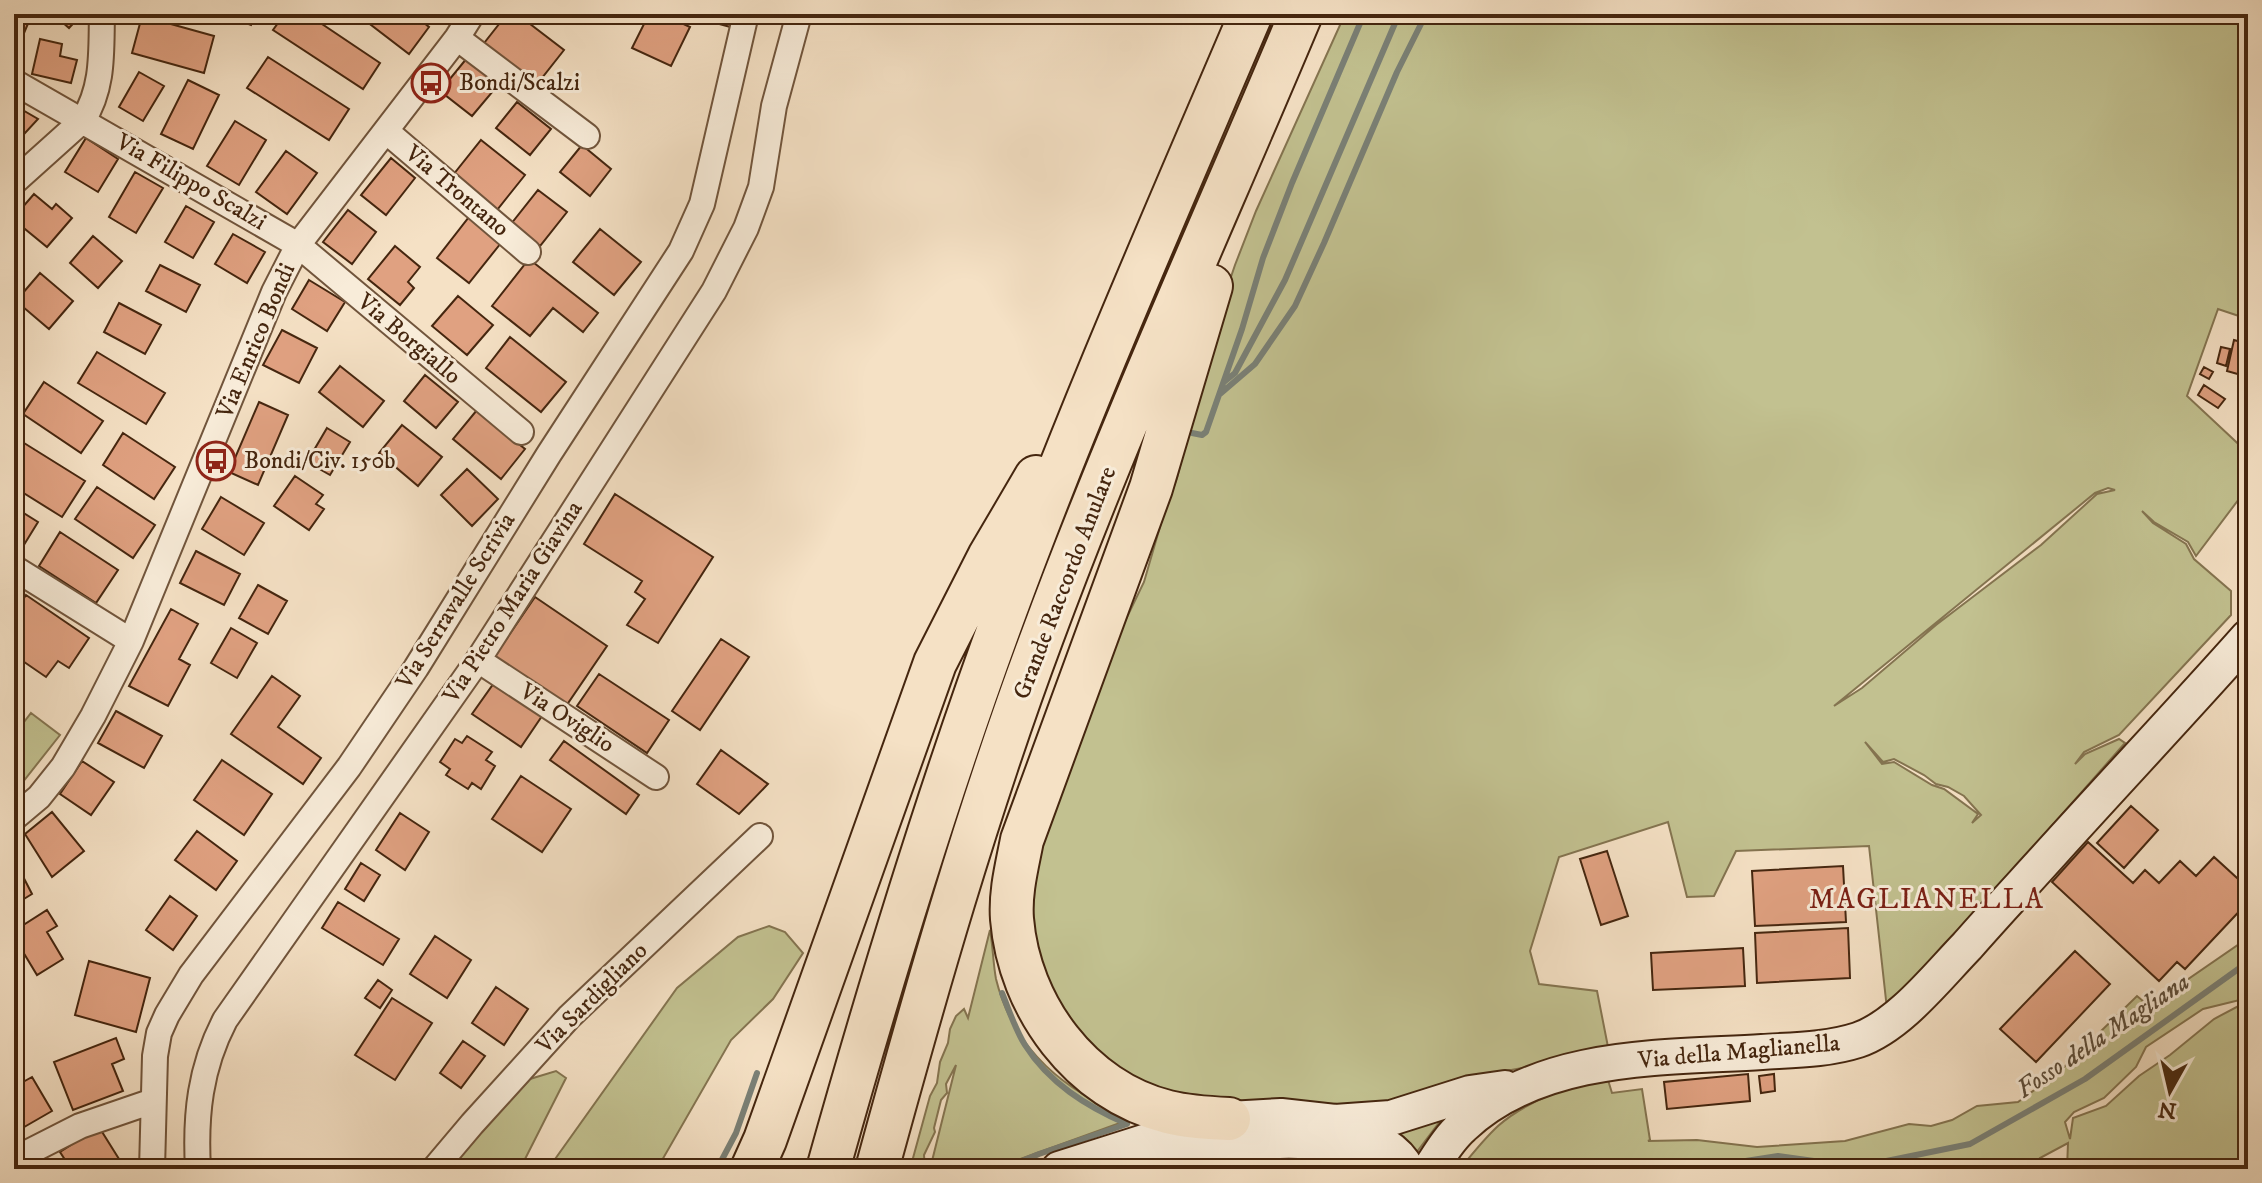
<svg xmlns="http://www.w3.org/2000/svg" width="2262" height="1183" font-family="'IM FELL DW Pica',serif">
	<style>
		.green { fill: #c2c190; stroke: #847450; stroke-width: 2; fill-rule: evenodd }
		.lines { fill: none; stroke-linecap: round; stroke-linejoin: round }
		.stream { stroke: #7a8076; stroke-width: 6 }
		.building { fill: #e0a181; stroke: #45260f; stroke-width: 2 }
		.street-casing { stroke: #71553c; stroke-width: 28 }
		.secondary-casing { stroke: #45260f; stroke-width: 38 }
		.highway-casing { stroke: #45260f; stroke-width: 46 }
		.street { stroke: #f8ecd9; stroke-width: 24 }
		.secondary { stroke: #f8ecd9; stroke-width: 34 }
		.highway { stroke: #f5e1c5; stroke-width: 42 }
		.labels { text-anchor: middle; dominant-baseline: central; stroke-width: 6; stroke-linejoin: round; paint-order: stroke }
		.poi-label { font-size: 24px; fill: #45260f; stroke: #f8ecd9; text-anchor: start }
		.street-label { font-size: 24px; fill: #45260f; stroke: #f8ecd9 }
		.water-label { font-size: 26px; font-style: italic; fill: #5b4c3a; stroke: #f8ecd9 }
		.quarter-label { font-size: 28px; letter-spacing: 2px; fill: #7a1f14; stroke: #f8ecd9 }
	</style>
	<rect width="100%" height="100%" fill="#f5e1c5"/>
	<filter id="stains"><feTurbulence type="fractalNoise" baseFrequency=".0025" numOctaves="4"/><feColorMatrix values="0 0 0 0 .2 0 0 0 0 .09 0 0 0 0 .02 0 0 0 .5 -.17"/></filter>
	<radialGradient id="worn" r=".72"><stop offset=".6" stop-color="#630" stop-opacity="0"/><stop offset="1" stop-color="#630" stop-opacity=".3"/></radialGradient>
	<path class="green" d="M1345 14H2248V319L2218 309 2187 396 2248 453V487L2196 556 2188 542 2154 522 2142 511 2153 523 2186 544 2194 559 2231 591V615L2119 735 2084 752 2075 764 2085 754 2119 739 2125 743 2003 881 1887 1009 1869 846 1736 851 1714 896 1687 897 1668 822 1559 857 1530 951 1539 984 1597 991 1609 1052 1468 1078 1399 1105 1263 1106 1133 1089 1048 1008 1024 910 1028 877 1115 642 1144 582 1164 513 1177 478 1217 318 1235 265 1256 211ZM2108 488 2115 490 2097 494 2041 545 1936 625 1862 688 1834 706 2095 493ZM1865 742 1883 762 1894 759 1924 775 1936 784 1948 787 1964 796 1981 815 1972 823 1978 814 1944 789 1932 785 1894 762 1882 764Z
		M31 713 60 735 15 792 14 735Z
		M769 926 785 932 803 953 773 999 731 1040 661 1162 655 1169H548L677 988 738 937Z
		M990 930C993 946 993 963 996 979 1014 1052 1066 1091 1131 1119L993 1169H930L956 1065 946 1084 947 1093 941 1100 934 1128 935 1132 924 1155 925 1169H910L930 1096 937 1083 940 1062 948 1043 950 1029 956 1016 964 1009 968 1018Z
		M2248 938V998L2203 1009 2146 1047 2136 1067 2104 1098 2074 1112 2065 1122 2070 1139 2073 1118 2106 1106 2139 1076 2170 1055 2214 1019 2248 1001V1169H2067L2068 1143 2040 1158 2044 1169H1460C1472 1154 1484 1139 1498 1126 1528 1100 1570 1085 1608 1080L1612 1093 1642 1089 1650 1140 1648 1141 1697 1140 1757 1147 1845 1141 1909 1124 1931 1126 1952 1120 1977 1106 2018 1102 2059 1072 2137 996 2149 1006Z
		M556 1071 566 1078 520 1169H448L530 1079Z
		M1444 1116 1413 1157 1379 1128Z
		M1279 1159 1314 1161 1332 1169H1217Z"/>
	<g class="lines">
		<path class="stream" d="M1224 382 1235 373 1285 280 1399 14
			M1220 394 1255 364 1295 306 1324 243 1397 72 1426 14
			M1192 433 1202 435 1206 432 1242 329 1263 258 1292 183 1364 14
			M1002 993C1009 1010 1015 1029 1025 1045 1049 1083 1086 1106 1127 1124L1039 1154 1003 1169
			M717 1169 736 1133 757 1073
			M1694 1169 1778 1156 1857 1167 1970 1144 2085 1079 2248 962"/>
	</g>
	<path class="building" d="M14 14H32L14 57Z
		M53 14H80L81 15 69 28Z
		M221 14H254L251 25Z
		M280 14H307L380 63 363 89 273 30 283 16Z
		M365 14H413L429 27 409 54 362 18Z
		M507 14H517L564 50 534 88 481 47Z
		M649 14H662L690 27 671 66 632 48Z
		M714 14H737L734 28 712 22Z
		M142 16 214 36 204 73 132 53Z
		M40 39 62 44 60 56 77 60 71 83 32 74Z
		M268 57 349 109 329 140 247 88Z
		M467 58 499 84 472 116 440 91Z
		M139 72 164 86 143 121 119 107Z
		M188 80 219 95 193 149 161 134Z
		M517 102 551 129 530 155 496 128Z
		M14 105 38 119 14 145Z
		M235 121 266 140 239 185 207 166Z
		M86 138 118 159 98 192 65 172Z
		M481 140 525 175 497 210 453 175Z
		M582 145 611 169 590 196 560 172Z
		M286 151 317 173 287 214 256 192Z
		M391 158 415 178 386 215 361 195Z
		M135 172 163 188 136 233 109 217Z
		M538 190 567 212 540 246 511 224Z
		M34 194 52 209 56 204 72 218 47 247 14 220V217Z
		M186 206 214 222 193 258 165 242Z
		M348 210 376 232 352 264 323 242Z
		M469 217 501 243 469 283 437 258Z
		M600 229 641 262 614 295 573 262Z
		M233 234 265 252 247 283 215 264Z
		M93 236 122 261 98 288 70 263Z
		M395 246 420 267 408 282 414 288 400 305 368 279Z
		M529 259 598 313 583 332 553 308 530 336 492 306Z
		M160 265 200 285 186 312 146 291Z
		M40 273 73 301 49 329 16 301Z
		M309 280 345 302 327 331 292 309Z
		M458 296 493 325 467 355 432 326Z
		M119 303 161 325 145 354 104 332Z
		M282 330 317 348 299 383 263 365Z
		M510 337 566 382 541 412 486 368Z
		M2234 340 2248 344V377L2227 371Z
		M2221 347 2230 349 2226 366 2217 363Z
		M97 352 165 393 146 424 78 383Z
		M340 366 384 401 363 427 319 392Z
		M2204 367 2213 372 2209 379 2200 374Z
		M425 375 458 402 436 428 404 401Z
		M44 382 103 421 81 453 23 414Z
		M2204 385 2225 399 2218 408 2198 395Z
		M259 402 288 415 258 485 229 472Z
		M477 410 525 449 501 479 453 439Z
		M402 425 442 457 418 486 379 453Z
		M327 428 350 442 330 475 307 462Z
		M123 433 175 467 154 499 103 465Z
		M16 438 85 481 62 517 14 487V441Z
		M467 469 498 499 472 526 441 495Z
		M295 476 323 495 316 504 324 509 309 530 274 506Z
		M97 487 155 525 133 558 75 519Z
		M615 494 713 557 658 643 627 625 645 599 635 592 642 581 584 544Z
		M221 497 264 523 244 555 202 529Z
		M14 507 38 522 19 553 14 550Z
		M60 532 118 570 96 603 39 566Z
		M196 551 240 574 224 605 180 583Z
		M258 585 287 601 268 634 239 618Z
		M26 595 89 638 69 668 58 661 46 677 14 655V646L22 635 14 629V613Z
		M535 597 607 646 564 709 492 660Z
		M171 609 198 624 179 659 190 665 168 706 129 686Z
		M231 628 257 643 237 678 211 663Z
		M721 639 749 657 700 730 672 711Z
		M599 674 669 720 647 753 577 706Z
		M272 676 300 696 278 727 321 758 303 784 231 734Z
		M494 683 542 716 521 747 472 714Z
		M116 711 162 736 144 768 98 743Z
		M467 736 492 752 486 760 495 766 481 789 472 783 468 789 446 775 450 769 440 762 455 739 462 743Z
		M564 741 639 795 626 814 550 760Z
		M721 750 768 784 739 814 697 784Z
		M222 760 272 794 244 835 194 800Z
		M82 761 114 782 91 815 60 794Z
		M521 776 571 809 542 852 492 819Z
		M2131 806 2158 830 2124 868 2097 843Z
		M52 812 84 851 52 877 25 834Z
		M400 813 429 832 405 870 376 850Z
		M197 831 237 861 216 890 175 860Z
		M2088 842 2133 883 2145 870 2159 883 2180 861 2196 876 2214 857 2248 888V902L2185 969 2177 962 2159 981 2052 882Z
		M1607 851 1628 916 1601 925 1580 859Z
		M14 859 32 894 14 905Z
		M361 863 380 875 364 901 345 889Z
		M1843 866 1846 922 1755 926 1752 871Z
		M170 896 197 916 173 950 146 930Z
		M338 902 399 939 383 965 322 928Z
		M47 910 57 926 47 932 63 959 37 975 14 937V931Z
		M1848 928 1850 978 1757 983 1755 933Z
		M435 936 471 960 447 998 410 974Z
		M1743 948 1745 986 1653 990 1651 953Z
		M2075 951 2110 984 2036 1062 2000 1029Z
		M89 961 150 978 136 1032 75 1015Z
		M378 980 392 990 380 1008 365 998Z
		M14 983H21L20 1008H14Z
		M496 987 528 1009 504 1045 472 1023Z
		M392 998 432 1023 395 1080 355 1055Z
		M116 1038 124 1059 112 1064 123 1091 73 1110 54 1062Z
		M463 1041 485 1056 461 1088 440 1073Z
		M1748 1074 1750 1101 1667 1109 1664 1082Z
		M1774 1074 1775 1091 1761 1093 1759 1076Z
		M32 1077 52 1111 19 1130 14 1122V1087Z
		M99 1127 119 1159 104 1169H71L60 1152Z
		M381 1161 393 1169H376Z"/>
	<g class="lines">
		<g class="street-casing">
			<path id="street" d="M457 38 587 136
				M14 82 298 245 521 432
				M386 131 528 252
				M14 182 83 120C104 87 101 51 102 14
				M14 568 131 641
				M478 660 656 777
				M14 818 39 797 63 767 93 716 131 641 274 292 298 245 457 38 472 14
				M19 1157 80 1126 153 1101
				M152 1169 155 1056 159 1033 167 1015 191 975 349 767 416 668 549 454 681 251 702 204 746 14
				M198 1169C195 1115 200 1068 225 1020L478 660 714 291 746 228 761 187 774 106 799 14
				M434 1169 472 1124 569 1017 760 836"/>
		</g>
		<g class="secondary-casing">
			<path id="secondary" d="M1339 1124C1363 1135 1394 1143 1407 1169
				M1059 1169 1144 1142 1229 1119 1281 1116 1335 1122 1391 1118 1470 1093 1505 1088
				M1144 1169C1191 1154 1280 1130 1328 1146 1341 1151 1354 1162 1365 1169
				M1430 1169C1440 1154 1449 1138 1463 1126 1541 1053 1663 1058 1762 1052 1794 1050 1827 1050 1858 1040 1899 1026 1937 977 1967 946 1995 914 2024 883 2052 852 2117 780 2184 709 2248 637"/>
		</g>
		<g class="highway-casing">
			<path id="highway" d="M1211 286 1151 488 1022 840C1017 866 1010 892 1012 919 1019 1006 1081 1091 1168 1112 1188 1117 1208 1118 1229 1119
				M752 1169 765 1140 935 663 989 557 1036 477
				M828 1169C881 980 938 793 1006 609 1080 408 1167 211 1251 14
				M877 1169C926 990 977 811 1042 637 1120 426 1214 221 1301 14"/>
		</g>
		<use href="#street" class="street"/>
		<use href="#secondary" class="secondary"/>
		<use href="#highway" class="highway"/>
	</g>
	<defs>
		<g id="bus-ring" transform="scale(2)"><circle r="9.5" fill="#f8ecd9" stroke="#8f2418" stroke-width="1.5"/><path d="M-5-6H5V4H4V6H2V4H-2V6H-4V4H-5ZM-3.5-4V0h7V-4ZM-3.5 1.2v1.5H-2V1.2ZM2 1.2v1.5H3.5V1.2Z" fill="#8f2418"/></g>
	</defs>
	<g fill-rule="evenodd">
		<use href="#bus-ring" x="431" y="83"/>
		<use href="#bus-ring" x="216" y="461"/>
	</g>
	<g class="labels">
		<g class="poi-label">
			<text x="459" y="83">Bondi/Scalzi</text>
			<text x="244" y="461">Bondi/Civ. 150b</text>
		</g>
		<g class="street-label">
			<text transform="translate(191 182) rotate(30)">Via Filippo Scalzi</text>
			<text transform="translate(457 191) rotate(40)">Via Trontano</text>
			<text transform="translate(409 339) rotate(40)">Via Borgiallo</text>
			<text transform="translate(256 341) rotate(-67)">Via Enrico Bondi</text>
			<text transform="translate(1065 583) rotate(-69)">Grande Raccordo Anulare</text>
			<text transform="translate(456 601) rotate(-58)">Via Serravalle Scrivia</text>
			<text transform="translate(513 602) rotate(-57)">Via Pietro Maria Giavina</text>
			<text transform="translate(567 718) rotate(33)">Via Oviglio</text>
			<text transform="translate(592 998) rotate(-45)">Via Sardigliano</text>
			<text transform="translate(1739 1052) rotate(-5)">Via della Maglianella</text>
		</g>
		<g class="water-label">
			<text transform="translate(2103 1036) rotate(-34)">Fosso della Magliana</text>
		</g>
		<g class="quarter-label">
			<text x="1927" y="899">MAGLIANELLA</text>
		</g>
	</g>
	<rect width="2262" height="1183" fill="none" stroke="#f5e1c5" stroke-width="48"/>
	<rect x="16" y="16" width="2230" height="1151" fill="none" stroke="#45260f" stroke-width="4"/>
	<rect x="24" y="24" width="2214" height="1135" fill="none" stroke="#45260f" stroke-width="2"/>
	<g transform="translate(2170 1091) rotate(188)" stroke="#f8ecd9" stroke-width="6" paint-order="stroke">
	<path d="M0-6L14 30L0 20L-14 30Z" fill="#45260f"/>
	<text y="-12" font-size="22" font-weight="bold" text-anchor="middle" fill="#45260f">N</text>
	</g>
	<rect width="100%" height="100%" filter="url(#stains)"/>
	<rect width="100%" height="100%" fill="url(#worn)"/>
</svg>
